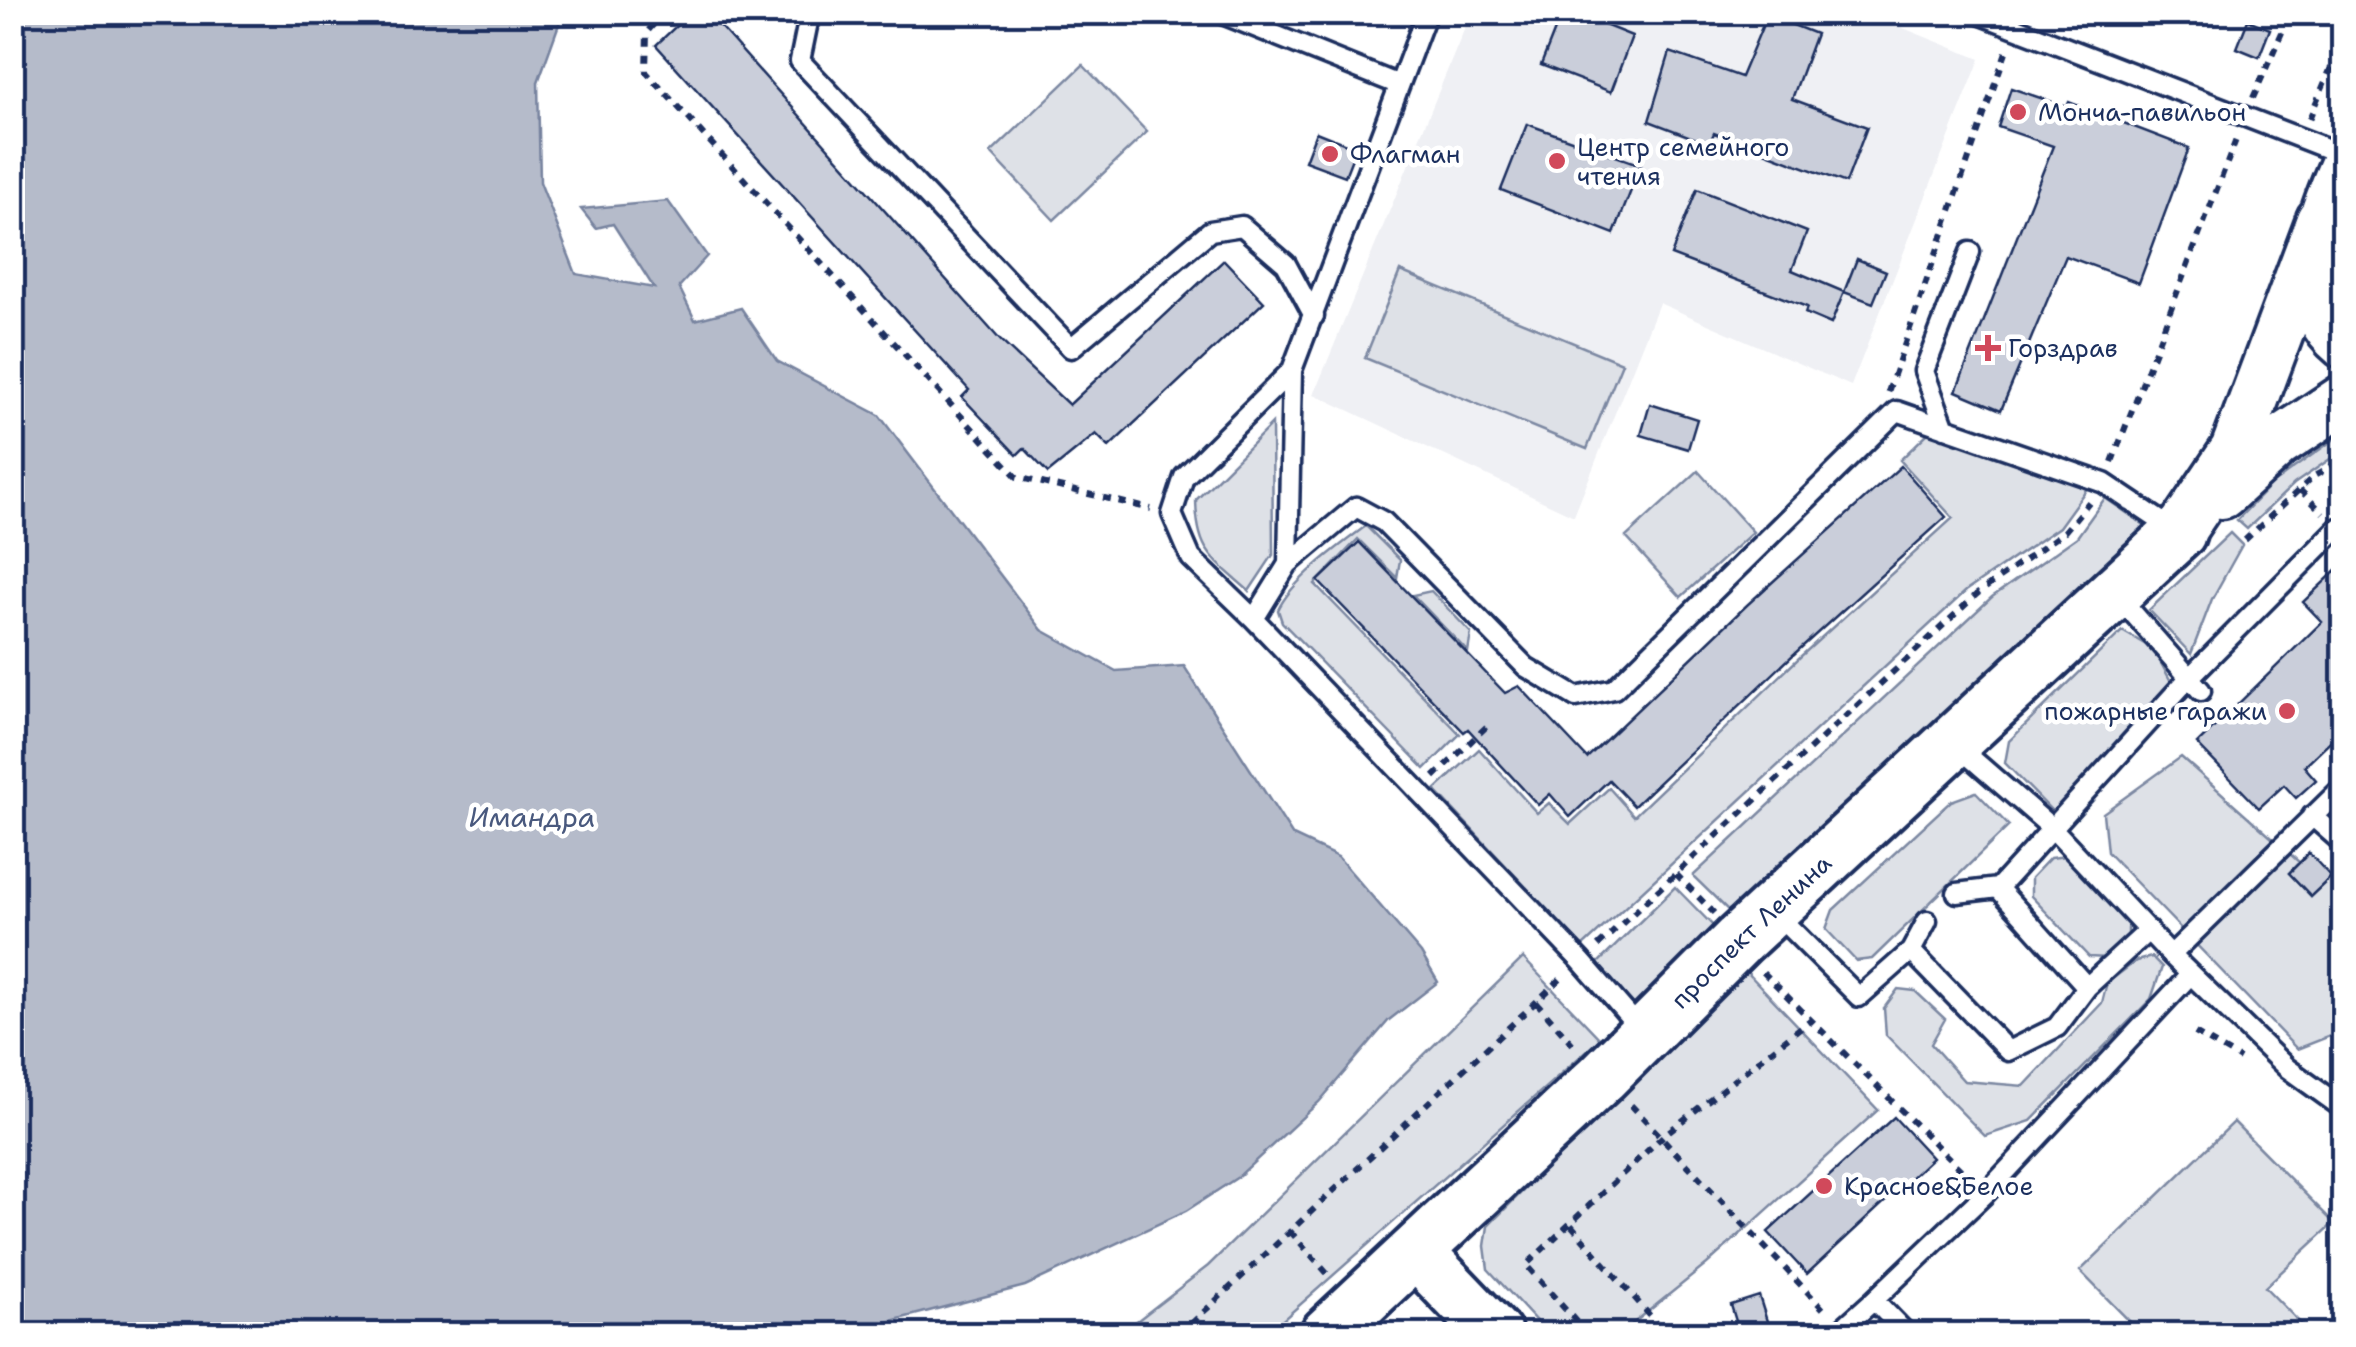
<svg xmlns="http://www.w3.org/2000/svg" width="2356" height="1347" font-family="'Shantell Sans',sans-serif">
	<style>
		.built { fill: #eff0f4 }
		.green { fill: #dee1e7; stroke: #7c88a2; stroke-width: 2.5 }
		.water { fill: #b5bbca; stroke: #77839f; stroke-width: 2.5 }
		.building { fill: #caceda; stroke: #1b2f5e; stroke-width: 2.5 }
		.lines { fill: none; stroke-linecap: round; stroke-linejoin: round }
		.service-casing { stroke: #1b2f5e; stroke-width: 25 }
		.secondary-casing { stroke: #1b2f5e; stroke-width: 55 }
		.primary-casing { stroke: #1b2f5e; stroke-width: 60 }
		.path { stroke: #1b2f5e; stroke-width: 6; stroke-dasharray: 8 8; stroke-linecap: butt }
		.service { stroke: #fff; stroke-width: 18 }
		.secondary { stroke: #fff; stroke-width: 48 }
		.primary { stroke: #fff; stroke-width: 52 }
		.poi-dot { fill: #d1495b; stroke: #fff; stroke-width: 4 }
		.labels { text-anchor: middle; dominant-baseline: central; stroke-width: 9; stroke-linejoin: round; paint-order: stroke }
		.poi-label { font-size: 25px; fill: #1b2f5e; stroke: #fff; text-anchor: start }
		.street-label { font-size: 25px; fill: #1b2f5e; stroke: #fff }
		.water-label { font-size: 28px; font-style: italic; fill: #49597e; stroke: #fff }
	</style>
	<rect width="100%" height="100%" fill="#fff"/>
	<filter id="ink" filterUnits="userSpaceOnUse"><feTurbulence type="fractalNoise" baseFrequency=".01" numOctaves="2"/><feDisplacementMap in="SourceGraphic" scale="20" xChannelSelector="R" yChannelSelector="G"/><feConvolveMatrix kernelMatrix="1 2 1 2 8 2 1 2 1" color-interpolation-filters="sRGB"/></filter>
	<g filter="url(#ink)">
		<path class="built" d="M1471 13H1866L1980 59 1851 386 1659 303 1574 516 1314 394Z"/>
		<path class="green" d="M1083 65 1147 132 1054 220 991 153Z
			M1400 271 1622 363 1587 449 1365 358Z
			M1272 424 1273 555 1249 591C1212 558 1197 553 1196 500Z
			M1930 431 2088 487 2059 527 1966 591 1582 947 1435 790 1479 749 1537 813 1549 803 1570 824 1609 788 1634 816 1800 657 1953 518 1900 460Z
			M2343 433V450L2294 484 2247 529 2237 520 2273 483Z
			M1698 471 1753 532 1681 597 1626 537Z
			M2105 498 2156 533 1734 916 1693 876 1992 597 2077 537Z
			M1366 526 1400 560 1397 578 1358 539 1315 584 1460 734 1425 769 1282 622 1278 610C1292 580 1339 546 1366 526Z
			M2230 533 2242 545 2212 599 2191 654 2149 610Z
			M1431 591 1471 633 1468 652 1413 595Z
			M2122 631 2153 649 2173 685 2054 813 2005 763 2009 741Z
			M2181 757 2299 862 2289 873 2311 896 2343 866V1031L2297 1049 2107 852 2103 813Z
			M1976 792 2009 826 1872 959 1856 961 1826 929 1833 910 1951 801Z
			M2067 856 2128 921V937L2107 958 2089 957 2031 896V878L2050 858Z
			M1675 887 1721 934 1641 1012 1597 964Z
			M2152 957 2162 967 2151 999 2031 1121 1985 1136 1886 1035 1884 1008 1898 989 1915 991 1945 1019 1931 1044 1964 1081 2024 1086 2102 1003 2107 983 2136 961Z
			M1523 958 1600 1039 1267 1334H1120L1208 1266Z
			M1744 969 1878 1110 1707 1264 1620 1334H1548L1488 1269 1485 1246 1488 1226Z
			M2234 1122 2334 1223 2265 1287 2311 1334H2142L2080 1271Z"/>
		<path class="water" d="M12 13H563L538 82 540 182 576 274 654 288 613 224 596 228 581 209 668 201 707 256 679 287 695 320 741 308 777 361 879 415 1042 630 1116 671 1184 666 1293 836 1338 857 1421 953 1438 982 1389 1020 1319 1102 1238 1177 1186 1211 1025 1286 887 1322 865 1334H13Z"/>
		<path class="building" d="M691 12H707L1001 341 1069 405 1224 260 1264 302 1109 447 1096 434 1048 473 1024 448 1017 455 962 397 969 390 656 45Z
			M1562 12H1572L1632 36 1611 92 1541 65Z
			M1767 15 1816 34 1792 99 1867 127 1846 183 1714 133 1709 144 1649 121 1670 52 1741 77Z
			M2248 20 2270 29 2259 57 2237 48Z
			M2011 88 2067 107 2069 102 2189 148 2139 283 2066 256 2001 410 1956 391 2053 146 1998 127Z
			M1527 124 1641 165 1614 234 1501 190Z
			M1316 132 1356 148 1345 176 1305 161Z
			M1697 189 1807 232 1792 270 1844 292 1831 324 1805 313 1807 307 1671 255Z
			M1857 259 1886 271 1873 303 1844 292Z
			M1650 404 1697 419 1688 449 1641 435Z
			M1901 466 1946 517 1793 655 1634 806 1609 780 1570 817 1550 794 1538 805 1468 729 1464 732 1318 581 1359 542 1505 693 1519 686 1587 758 1747 605Z
			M2344 563V728L2304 766 2316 780 2296 798 2284 785 2259 808 2197 744 2322 622 2303 602Z
			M2309 853 2331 877 2311 896 2289 873Z
			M1894 1117 1932 1158 1807 1274 1768 1232Z
			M1759 1296 1771 1334H1740L1731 1305Z"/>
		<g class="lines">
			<g class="service-casing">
				<path id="service" d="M810 12 800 61 1071 348 1210 231 1242 226 1286 264 1314 316
					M1217 12 1397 84
					M1974 12 2344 155
					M1292 370 1184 477 1172 514 1191 558 1254 619 1581 961 1641 1030
					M1945 428 1924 371 1970 252
					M1288 564 1292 370 1427 12
					M2119 597 2201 691
					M1254 619 1288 564 1356 507 1384 522 1526 667 1576 697 1614 689 1897 411 2104 483 2174 530
					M1955 744 2053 829 2171 955 2287 1068 2344 1109
					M2312 816 2344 844
					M1957 893 1998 888 2188 679 2338 528 2344 534
					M1773 911 1859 997 1911 951 1927 921
					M1911 951 2008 1051 2057 1027 2087 987 1998 888
					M2171 955 2344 786
					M2087 987 2149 930
					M1874 1300 1985 1194 2190 975
					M1836 1334 1874 1300 1907 1334"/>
			</g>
			<g class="secondary-casing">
				<path id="secondary" d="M2344 166C2321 219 2289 299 2344 344
					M2222 494 2278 443 2344 399
					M2179 533 2235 450 2321 220"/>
			</g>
			<g class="primary-casing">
				<g id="primary">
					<path d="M1416 1252 1495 1334"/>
					<path id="s1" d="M1327 1334 1602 1077 1739 940 2179 533"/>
				</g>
			</g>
			<path class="path" d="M664 12 647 32 646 72 1017 477 1151 509
				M2253 98 2291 12
				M2309 119 2344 37
				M1888 392 2008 46
				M2112 462 2237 137
				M2300 490 2323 513
				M2245 540 2314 476 2344 460
				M1434 777 1487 726
				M1676 874 1714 913
				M1598 946 1977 594 2065 531 2089 502
				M1763 972 1970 1179
				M1536 1002 1577 1049
				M2195 1033 2240 1059
				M1631 1105 1828 1314
				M1571 1225 1666 1334
				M1290 1231 1332 1279
				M1180 1334 1566 974
				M1587 1334 1526 1265 1663 1136 1810 1020"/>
			<use href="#service" class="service"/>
			<use href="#secondary" class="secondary"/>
			<use href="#primary" class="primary"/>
		</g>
	</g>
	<g class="poi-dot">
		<circle cx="2018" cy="112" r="10"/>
		<circle cx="1330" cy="154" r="10"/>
		<circle cx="1557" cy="161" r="10"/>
		<path d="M1983 333h10v10h10v10h-10v10h-10v-10h-10v-10h10z"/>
		<circle cx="2287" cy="711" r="10"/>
		<circle cx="1824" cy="1186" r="10"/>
	</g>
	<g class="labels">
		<g class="poi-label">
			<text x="2038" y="112">Монча-павильон</text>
			<text x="1577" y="147">Центр семейного<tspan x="1577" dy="29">чтения</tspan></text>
			<text x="1350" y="154">Флагман</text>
			<text x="2008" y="348">Горздрав</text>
			<text x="2267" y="711" text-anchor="end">пожарные гаражи</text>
			<text x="1844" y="1186">Красное&amp;Белое</text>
		</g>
		<g class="street-label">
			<text stroke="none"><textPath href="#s1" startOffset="585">проспект Ленина</textPath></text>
		</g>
		<g class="water-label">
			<text x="532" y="817">Имандра</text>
		</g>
	</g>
	<rect width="2356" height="1347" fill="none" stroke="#fff" stroke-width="50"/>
	<rect x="25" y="25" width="2306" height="1297" fill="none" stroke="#1b2f5e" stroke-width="4" filter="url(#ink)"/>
</svg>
